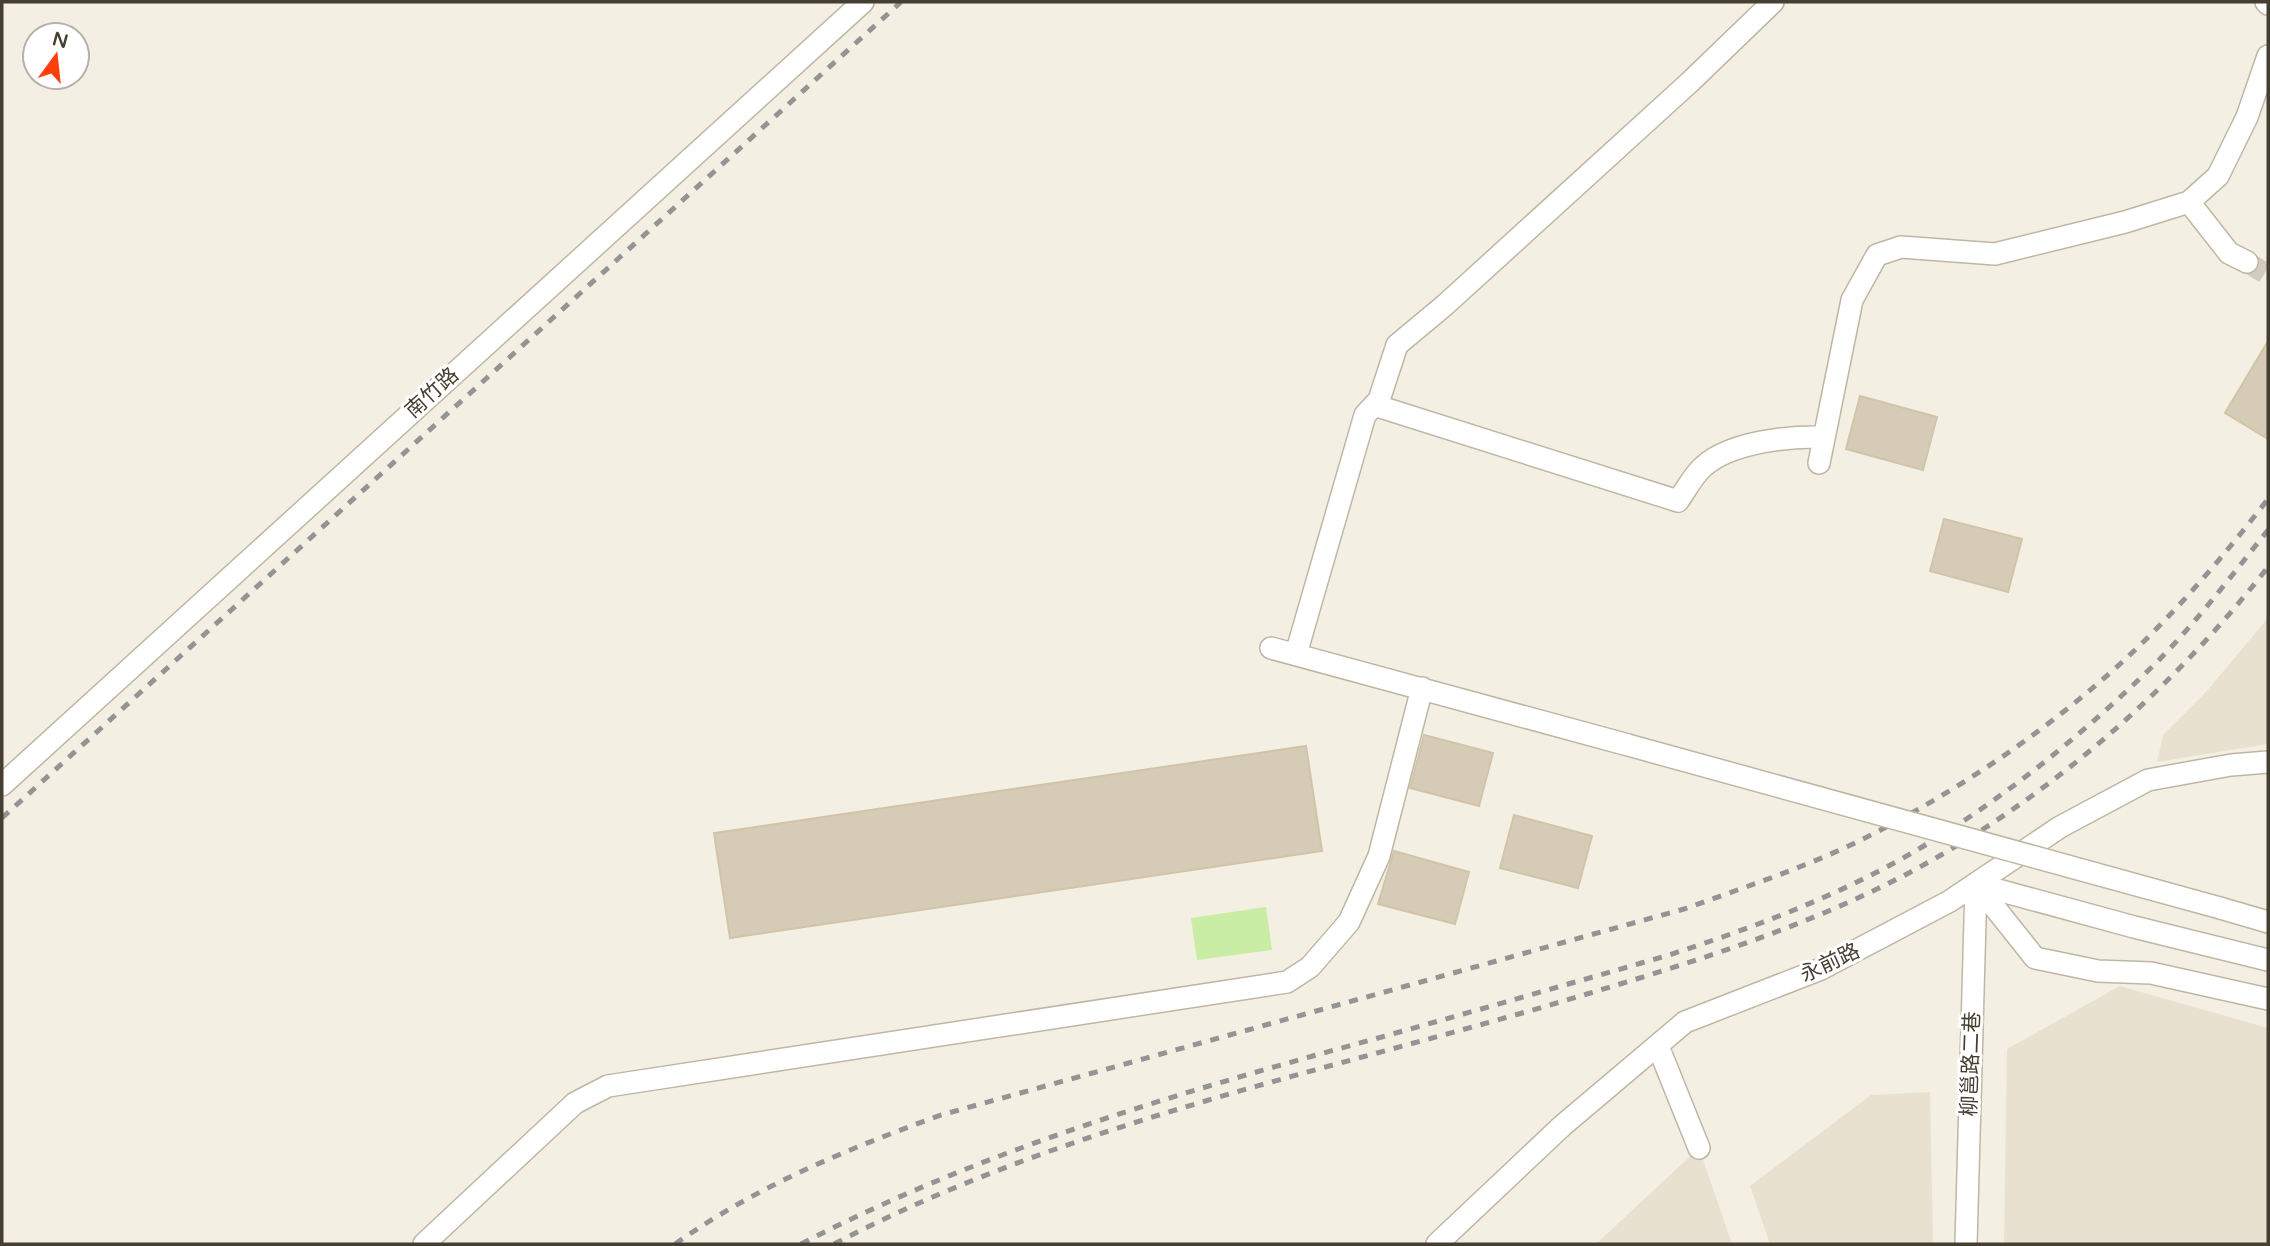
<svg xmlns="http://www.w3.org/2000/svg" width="2270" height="1246" font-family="'Varela Round','Noto Sans SC',sans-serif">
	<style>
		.residential { fill: #e8e1cf }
		.green { fill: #c9eda5 }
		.building { fill: #d5cbb6; stroke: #d1c4a9; stroke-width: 2 }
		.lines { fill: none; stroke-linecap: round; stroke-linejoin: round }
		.minor-tunnel { stroke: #d0ccbf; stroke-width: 21; stroke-dasharray: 21 10; stroke-linecap: butt }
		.minor-casing { stroke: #bfb7a4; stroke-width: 24 }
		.minor { stroke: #fff; stroke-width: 21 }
		.rail { stroke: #949494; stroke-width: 5; stroke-dasharray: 9 9; stroke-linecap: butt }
		.minor-bridge-casing { stroke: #bfb7a4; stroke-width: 24; stroke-linecap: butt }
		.minor-bridge { stroke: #fff; stroke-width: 21 }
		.labels { text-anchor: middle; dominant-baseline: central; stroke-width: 6; stroke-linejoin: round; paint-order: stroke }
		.street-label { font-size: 21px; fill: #453f32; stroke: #fff }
	</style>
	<rect width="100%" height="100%" fill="#f3efe2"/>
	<path class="residential" d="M2268 618V744L2157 762 2163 735 2206 692Z
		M2120 986 2268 1028V1244H2004L2007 1049Z
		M1930 1092 1933 1244H1770L1750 1186 1871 1095Z
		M1699 1148 1732 1244H1596Z"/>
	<path class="green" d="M1266 907 1272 950 1197 960 1191 918Z"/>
	<path class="building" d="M2268 341V439L2225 413Z
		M1860 396 1937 417 1923 470 1846 449Z
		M1944 519 2022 539 2008 592 1930 571Z
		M1424 735 1493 753 1479 806 1410 788Z
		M1306 746 1322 851 730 938 714 833Z
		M1514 815 1592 836 1578 888 1500 868Z
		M1394 851 1469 872 1455 924 1378 904Z"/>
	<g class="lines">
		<path class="minor-tunnel" d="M2247 262 2268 275"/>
		<g class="minor-casing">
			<path id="minor" d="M2266 2 2268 4
				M2189 202 2229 253 2247 262
				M1374 405 1678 501C1686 490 1694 474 1704 466 1731 442 1789 436 1824 437
				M1819 463 1852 300 1877 255 1901 247 1995 254 2125 222 2189 202 2218 176 2247 117 2268 56
				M1271 648 1628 745
				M1296 654 1365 415 1379 400 1397 345 1445 305 1690 82 1773 2
				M2 785 863 2
				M1976 884 2035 958 2098 971 2151 973 2268 999
				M1976 884 2134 927 2268 960
				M2220 908 2268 922
				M1658 1046 1699 1148
				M424 1244 575 1103 608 1086 1287 982 1310 967 1349 922 1379 856 1422 688
				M1437 1244 1562 1126 1685 1022 1821 969 1950 901 2060 827 2148 780 2231 765 2268 762
				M1966 1244 1976 884"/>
		</g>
		<use href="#minor" class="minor"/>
		<path class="rail" d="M2 818 901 2
			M675 1244C759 1185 845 1150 941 1115L1684 909C1742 888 1801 869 1857 842 1957 792 2054 727 2135 650 2183 604 2227 552 2268 499
			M801 1244C984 1149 1181 1092 1378 1038 1475 1011 1572 983 1669 955 1755 927 1844 894 1922 847 2008 796 2088 730 2159 660 2198 620 2233 574 2268 530
			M834 1244C1069 1121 1335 1070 1587 994 1707 958 1834 918 1941 855 2068 781 2178 682 2268 567"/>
		<g class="minor-bridge-casing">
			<path id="minor-bridge" d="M1628 745 2220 908"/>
		</g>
		<use href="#minor-bridge" class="minor-bridge"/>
	</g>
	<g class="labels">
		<g class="street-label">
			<text transform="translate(432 393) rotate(-42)">南竹路</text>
			<text transform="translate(1830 963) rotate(-25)">永前路</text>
			<text transform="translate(1971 1064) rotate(-88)">柳邕路二巷</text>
		</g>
	</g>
	<rect width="2270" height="1246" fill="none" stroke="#453f32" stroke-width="7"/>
	<g transform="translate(56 56) rotate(15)"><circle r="33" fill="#ffffff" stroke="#b5b2ad" stroke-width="2"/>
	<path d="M0-5L12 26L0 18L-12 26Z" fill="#ff3e0d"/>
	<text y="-10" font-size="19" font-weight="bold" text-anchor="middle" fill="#453f32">N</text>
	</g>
</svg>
